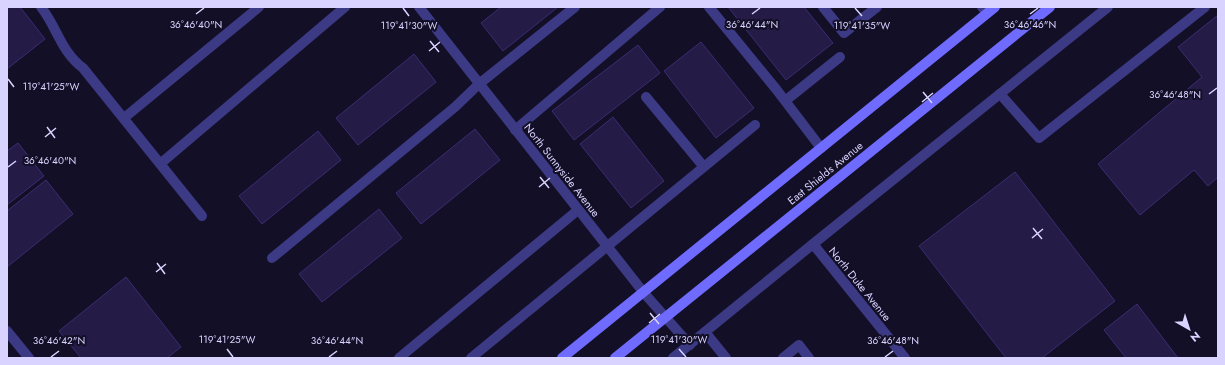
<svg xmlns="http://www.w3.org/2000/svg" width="1225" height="365" font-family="Jost,sans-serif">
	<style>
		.building { fill: #241b47; stroke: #3b2d73 }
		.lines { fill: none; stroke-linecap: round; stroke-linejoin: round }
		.lane { stroke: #3d3a85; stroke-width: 10 }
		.street { stroke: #3d3a85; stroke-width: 10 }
		.secondary { stroke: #6f6bff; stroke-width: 10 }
		.ticks { fill: none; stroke: #d9d4ff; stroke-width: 1.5 }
		.labels { text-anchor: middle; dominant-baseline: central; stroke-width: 4; stroke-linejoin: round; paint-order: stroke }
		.street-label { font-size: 11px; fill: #d9d4ff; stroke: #130f26 }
		.ticks-label { font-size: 10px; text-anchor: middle; fill: #d9d4ff; stroke: #130f26; stroke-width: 4; stroke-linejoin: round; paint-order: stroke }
	</style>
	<rect width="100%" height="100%" fill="#130f26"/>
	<path class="building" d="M7 7H20L45 39 7 69Z
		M501 7H558L503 51 481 23Z
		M728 7H804L833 43 786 80Z
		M1218 15V177L1208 186 1194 170 1140 215 1098 164 1202 77 1178 47Z
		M701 42 754 108 716 138 664 71Z
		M638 45 660 73 574 140 552 111Z
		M414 54 436 82 358 145 336 118Z
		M613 117 664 181 631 208 580 144Z
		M475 129 500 160 421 224 396 193Z
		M318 131 341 160 262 224 239 196Z
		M18 143 44 176 7 205V151Z
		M1015 172 1115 301 1042 358H1006L919 246Z
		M46 180 73 214 7 267V211Z
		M379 209 402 238 322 302 299 274Z
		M126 277 181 347 167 358H81L59 331Z
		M1137 304 1178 358H1126L1104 330Z"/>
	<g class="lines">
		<path class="lane" d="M41 7C57 27 61 52 83 68L202 216
			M709 7 776 89 821 148
			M823 7 844 33 877 7
			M982 7 987 13
			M1000 94 1039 138 1205 7
			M646 97 704 167
			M785 101 840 57
			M124 118 259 7
			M515 130 660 7
			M160 164 345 7
			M272 258 455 107 479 84 575 7
			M705 332 726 358
			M399 358 578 210
			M471 358 755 125
			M783 358 799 345 809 358"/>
		<path class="street" d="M419 7 644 293 690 345
			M813 244 905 358
			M7 331 29 358
			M673 358 813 244 1108 7"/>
		<path class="secondary" d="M562 358 995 7
			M615 358 1050 7"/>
	</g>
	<path class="ticks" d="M403 8 409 16M855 8 862 16M196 14 204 8M752 14 760 8M1030 14 1038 8M430 41 439 52M429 51 440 42M8 79 14 87M923 92 932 103M1209 94 1217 88M922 102 933 93M47 127 55 138M45 137 56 128M8 167 16 161M540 177 549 188M539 187 550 178M1033 228 1042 239M1032 238 1043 229M157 263 165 274M156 272 166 264M650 313 659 324M649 323 660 314M227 349 233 357M679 349 686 357M51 357 59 351M329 357 337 351M885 357 893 351"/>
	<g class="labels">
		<g class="street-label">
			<text transform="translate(562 170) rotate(52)">North Sunnyside Avenue</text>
			<text transform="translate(825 173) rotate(-39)">East Shields Avenue</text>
			<text transform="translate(860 284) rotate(51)">North Duke Avenue</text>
		</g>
	</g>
	<g class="ticks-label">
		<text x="752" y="28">36°46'44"N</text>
		<text x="1030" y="28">36°46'46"N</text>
		<text x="196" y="28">36°46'40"N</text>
		<text x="409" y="29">119°41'30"W</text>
		<text x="862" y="29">119°41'35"W</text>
		<text x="51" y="90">119°41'25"W</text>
		<text x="1175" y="98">36°46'48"N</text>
		<text x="50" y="164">36°46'40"N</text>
		<text x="227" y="343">119°41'25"W</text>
		<text x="679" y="343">119°41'30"W</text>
		<text x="59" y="344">36°46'42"N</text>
		<text x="337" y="344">36°46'44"N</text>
		<text x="893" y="344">36°46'48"N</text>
	</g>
	<rect width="1225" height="365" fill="none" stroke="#d9d4ff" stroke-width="16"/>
	<g transform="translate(1189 329) rotate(141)" stroke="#130f26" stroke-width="3" paint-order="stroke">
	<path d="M0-3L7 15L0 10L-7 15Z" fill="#d9d4ff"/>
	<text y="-6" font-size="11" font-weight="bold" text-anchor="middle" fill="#d9d4ff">N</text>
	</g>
</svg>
